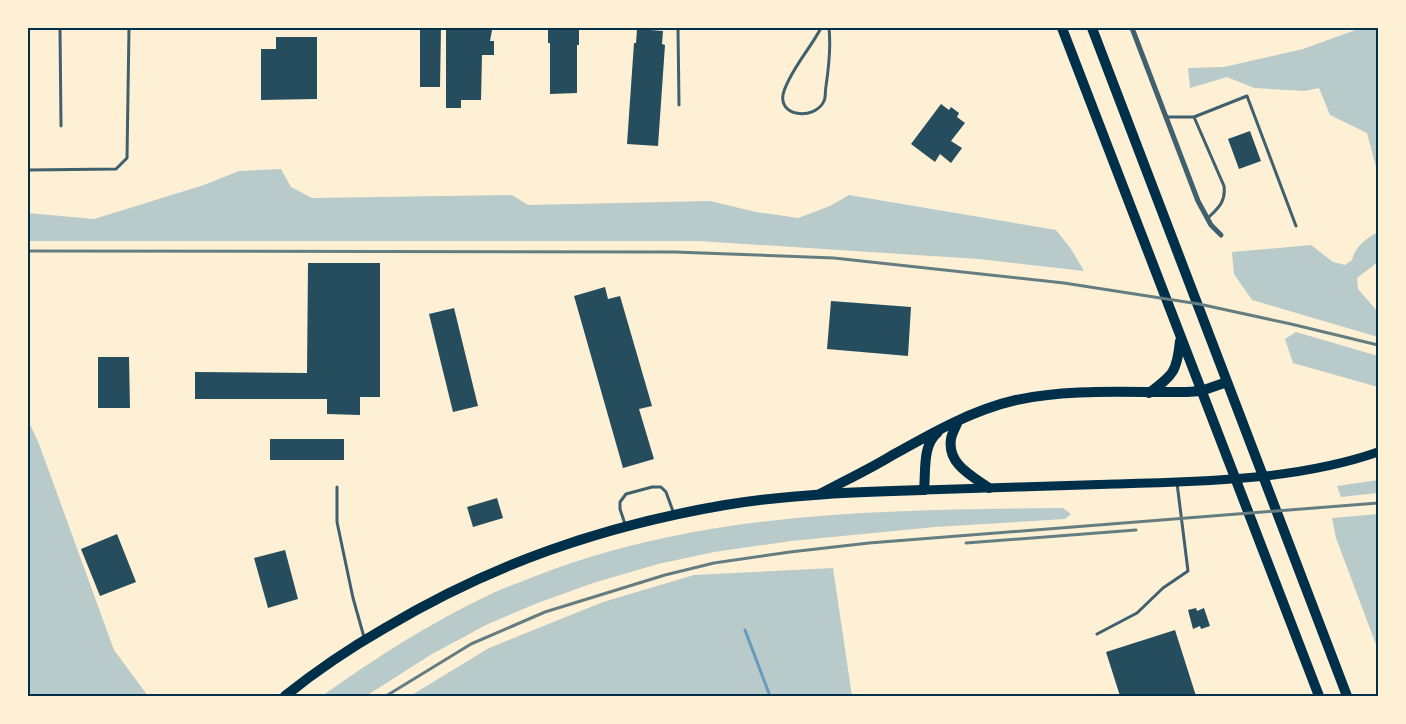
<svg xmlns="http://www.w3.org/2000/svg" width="1406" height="724" font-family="'Noto Sans',sans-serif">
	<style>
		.green { fill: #b9caca }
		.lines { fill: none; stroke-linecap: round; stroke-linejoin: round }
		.stream { stroke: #669bbc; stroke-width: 3 }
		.building { fill: #264d5e }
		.service { stroke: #3f606c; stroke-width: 3 }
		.minor { stroke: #3f606c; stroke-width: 5 }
		.secondary { stroke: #003049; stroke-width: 9 }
		.primary { stroke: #003049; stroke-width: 10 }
		.trunk { stroke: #003049; stroke-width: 10 }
		.rail { stroke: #657d81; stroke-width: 3 }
		.neatline { fill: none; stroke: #003049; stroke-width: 2 }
	</style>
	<rect width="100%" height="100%" fill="#fdf0d5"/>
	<path class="green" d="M1361 28H1378V167H1376L1367 133 1330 115 1319 88 1305 91 1254 88 1227 77 1190 88 1188 68 1224 67 1303 49Z
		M281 169 291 187 312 198 512 195 528 205 710 201 756 212 798 218 830 206 849 195 1056 230 1071 249 1084 271 979 259 698 241H28V213L94 219 204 185 239 171Z
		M1378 232V262L1357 278 1358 289 1378 312V337L1252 300 1234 274 1232 252 1311 245 1333 262 1345 265 1352 260C1356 245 1366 239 1378 232Z
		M1296 332 1378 356V387L1293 363 1285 339Z
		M28 420 39 444 114 650 148 696H28Z
		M1378 480V493L1341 497 1337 486Z
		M1063 508 1071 514 1065 519 935 527 791 541 714 552 658 564 593 583 535 604 488 624 432 654 366 696H322C375 658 430 623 489 595 503 588 519 583 533 577 702 510 885 510 1063 508Z
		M1378 514V650L1336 538 1332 518Z
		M833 568 852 696H410L489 648 603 602 694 575Z"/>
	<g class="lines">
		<path class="stream" d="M745 630 770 696"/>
	</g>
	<path class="building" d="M420 28H441L440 87H420Z
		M446 28H490V30H492L490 41H494V55H482L481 100H461V108H446Z
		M548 28H579V45H577V93L550 94V43H548Z
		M637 29 663 31 662 44 665 45 658 146 627 144 634 43H636Z
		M276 37H317V99L261 100V49H276Z
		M941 104 949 110 951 107 959 113 957 117 965 123 951 141 962 148 951 163 940 154 935 162 911 144Z
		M1250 131 1261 161 1239 169 1228 139Z
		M308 263H380V397H360V415L327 414V399H195V372L307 373Z
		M605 287 608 299 620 296 652 406 639 409 654 459 623 468 574 296Z
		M831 301 911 307 908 356 827 349Z
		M454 308 478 406 453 412 429 314Z
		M98 357H129L130 408H98Z
		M270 439H344V460H270Z
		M497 498 503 518 473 527 467 507Z
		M117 534 136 582 100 596 81 549Z
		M285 550 298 599 268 608 254 558Z
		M1196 608 1197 611 1204 608 1210 626 1201 629 1200 626 1193 629 1188 610Z
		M1175 630 1196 696H1120L1106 652Z"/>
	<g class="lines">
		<path class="service" d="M60 28 61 126
			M678 28 679 105
			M821 28C810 49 792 68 784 91 775 117 815 121 824 101 826 97 825 90 826 86 829 66 831 47 829 28
			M1166 117H1194L1247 96 1296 226
			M1194 117 1224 186C1226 202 1218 208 1208 218
			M28 170 116 169 127 158 129 28
			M337 487V522L353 598 364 637
			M625 524 620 509V502L626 494 652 487H661L666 492 674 514
			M1097 634 1137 613 1163 588 1188 571 1177 483"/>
		<path class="minor" d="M1132 28 1198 201 1211 225 1221 235"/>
		<path class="secondary" d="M924 490C988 488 1051 486 1115 484 1200 482 1298 480 1378 452"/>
		<path class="primary" d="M285 696C316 671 350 648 385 628 492 564 602 526 725 505 791 494 858 492 924 490"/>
		<path class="trunk" d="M1062 28 1319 696
			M1092 28 1347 696
			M1149 393C1173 375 1177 372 1180 341
			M958 421C956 427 952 433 951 439 947 464 972 476 989 488
			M924 490C926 471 922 445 938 432
			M820 494C844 481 868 470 891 456 930 434 972 410 1016 400 1071 388 1132 393 1187 392L1201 391 1227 382"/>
		<path class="rail" d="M28 251 675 252 834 258 1064 283 1199 304 1291 324 1378 345
			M966 543 1136 530
			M386 696 471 644 545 612 665 575 714 563 790 552 869 543 1378 503"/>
	</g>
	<rect width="1406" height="724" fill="none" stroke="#fdf0d5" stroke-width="58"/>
	<rect x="29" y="29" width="1348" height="666" class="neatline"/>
</svg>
